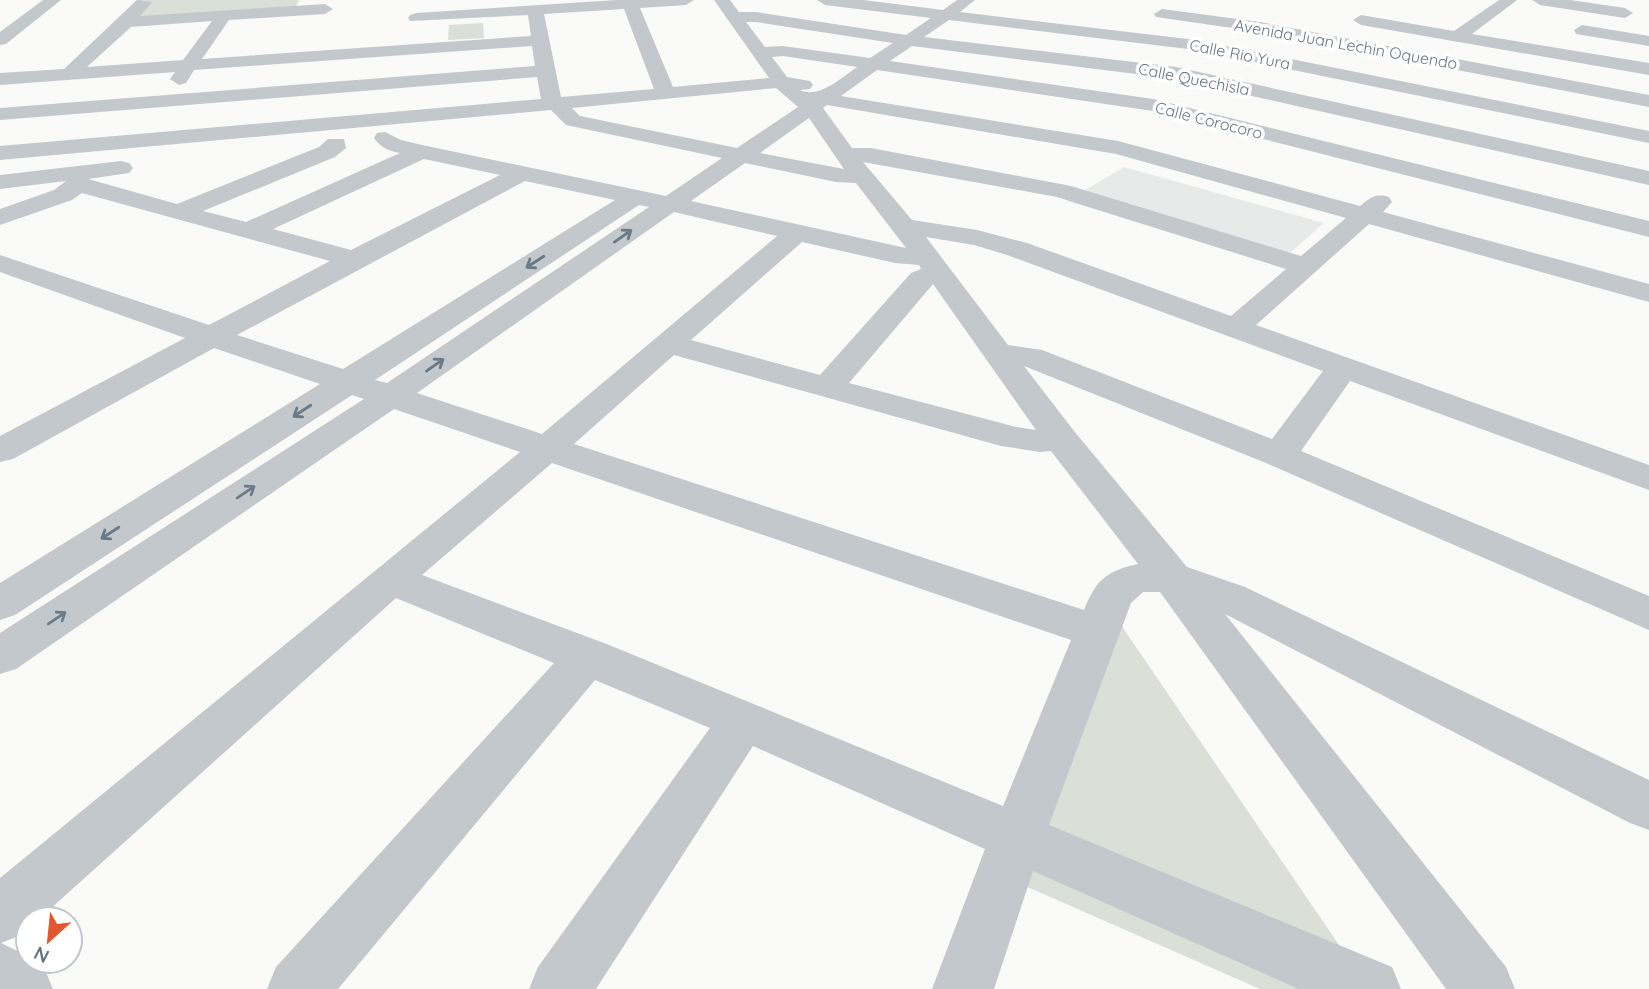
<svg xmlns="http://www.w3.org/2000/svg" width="1649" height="989" font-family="Quicksand,sans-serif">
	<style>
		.built { fill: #e8e9e9 }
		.green { fill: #dadfd7 }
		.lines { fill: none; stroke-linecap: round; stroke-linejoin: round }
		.minor { fill: #c3c8cc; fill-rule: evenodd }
		.oneway { stroke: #6a7a87 }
		.labels { text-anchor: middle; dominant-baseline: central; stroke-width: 7; stroke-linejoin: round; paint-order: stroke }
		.far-street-label { font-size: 16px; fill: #657683; stroke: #fff }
	</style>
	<rect width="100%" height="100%" fill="#fafaf8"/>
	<path class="built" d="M1124 167 1324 223 1276 265 1067 201Z"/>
	<path class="green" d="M137 0H299L294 10 115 21Z
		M483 23 484 38 448 40 449 25Z
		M1121 625 1369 989H1260L1014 881Z"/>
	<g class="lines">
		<path class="minor" d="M43 0H61L6 44 0 45V32Z
			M137 0 152 2 140 16 325 4 333 9 325 14 229 20 202 59 531 36 528 15 410 21 408 18 410 15 416 13 617 0H694L686 5 640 8 673 87 769 78 714 0H730L739 12H756L906 35 931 18 825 5 817 0H863L943 10 957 0H975L960 12 1196 40 1649 131V143L1196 50 949 20 924 37 1176 67 1649 171V185L1176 79 912 46 890 61 1153 99 1649 221V237L1153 111 877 70 841 96 1118 141 1360 206C1370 198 1375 193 1389 197L1392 202 1383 212 1649 284V302L1369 224 1256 325 1649 465V490L1350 381 1301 451 1649 596V630L1266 463 1024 366 1074 431 1187 567 1245 587 1649 780V830L1630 823 1225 614 1506 967 1515 989H1446L1160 592H1143L1131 603 1049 825 1392 967 1401 989H1299L1033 871 994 989H932L985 849 753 746 596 989H529L538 967 710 728 595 680 338 989H267L276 967 554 663 396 598 39 919H28V928L21 935 1 943 28 956V961C45 961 47 976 53 989H0V878L520 452 394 409 16 669 0 674V633L364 399 352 395 15 615 0 620V583L320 384 214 348 13 459 0 462V436L185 338 0 272V255L209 325 330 261 82 193 72 200 0 225V209L54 190 66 181 0 189V175L121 161 129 163 133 168 129 173 88 179 177 204 319 147 328 139H344L346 148 335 157 203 211 246 222 400 153C389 151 381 148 374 138L377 133 385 132 401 140 422 145 666 196 722 158 566 125 551 110 0 160V146L541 99 537 77 0 120V108L535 66 532 46 194 70 186 83 179 85 170 79 175 72 0 85V73L64 69ZM624 9 654 89 561 97 544 14ZM212 21 183 60 87 67 131 27ZM746 22H756L893 43 870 58 783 46 765 47ZM783 56 857 67C841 78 819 99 800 90L810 89 813 85 810 81 787 77 772 57ZM776 88 798 107 737 148 580 116 572 108ZM827 105 1116 154 1346 218 1301 256 1071 186 871 148H852L823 108ZM809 118 844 169 760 153ZM424 159 500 175 351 250 273 229ZM863 162 1057 197 1286 269 1231 316 1027 243 977 230 912 220ZM745 163 836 182 856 183 906 248 691 201ZM525 181 615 200 343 369 237 335ZM639 205 649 207 387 383 375 380ZM674 212 777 236 542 434 417 393ZM926 237 974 245 1007 255 1323 371 1272 439 1042 350 1008 345ZM802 242 895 263 919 265 921 269 911 273 820 375 691 340ZM933 284 1036 430 1016 427 849 383ZM674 355 1001 446 1040 452 1051 451 1138 564C1106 571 1096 580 1084 610L574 444ZM552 463 1071 640 1003 806 604 643 422 575Z
			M1499 0H1517L1472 34 1649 63V75L1361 25 1353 20 1361 15 1454 31Z
			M1532 0H1570L1625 8 1633 13 1625 18 1540 5Z
			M1162 9 1260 22 1649 95V107L1260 32 1156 17 1154 14Z
			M1582 25 1649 36V46L1576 34 1574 30Z"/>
	</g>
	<defs><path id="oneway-shaft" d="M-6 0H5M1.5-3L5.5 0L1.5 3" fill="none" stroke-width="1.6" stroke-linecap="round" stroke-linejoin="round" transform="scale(1.75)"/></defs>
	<g class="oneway">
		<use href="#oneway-shaft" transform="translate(623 236) rotate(-35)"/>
		<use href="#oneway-shaft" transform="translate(535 262) rotate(147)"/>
		<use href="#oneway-shaft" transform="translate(435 365) rotate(-35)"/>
		<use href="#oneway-shaft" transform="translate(302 411) rotate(147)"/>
		<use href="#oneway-shaft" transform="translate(246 492) rotate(-34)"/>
		<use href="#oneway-shaft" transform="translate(110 533) rotate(147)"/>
		<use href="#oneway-shaft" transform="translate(57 618) rotate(-34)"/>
	</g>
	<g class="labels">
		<g class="far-street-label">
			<text transform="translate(1346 44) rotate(10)">Avenida Juan Lechin Oquendo</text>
			<text transform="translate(1240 54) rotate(11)">Calle Rio Yura</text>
			<text transform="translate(1194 79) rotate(11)">Calle Quechisla</text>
			<text transform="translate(1209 120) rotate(14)">Calle Corocoro</text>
		</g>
	</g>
	<g transform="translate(49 940) rotate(207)"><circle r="33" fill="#ffffff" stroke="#c1c8cd" stroke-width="2"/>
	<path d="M0-5L12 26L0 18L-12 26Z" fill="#e4572e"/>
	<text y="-10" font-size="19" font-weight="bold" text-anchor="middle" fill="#657683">N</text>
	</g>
</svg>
